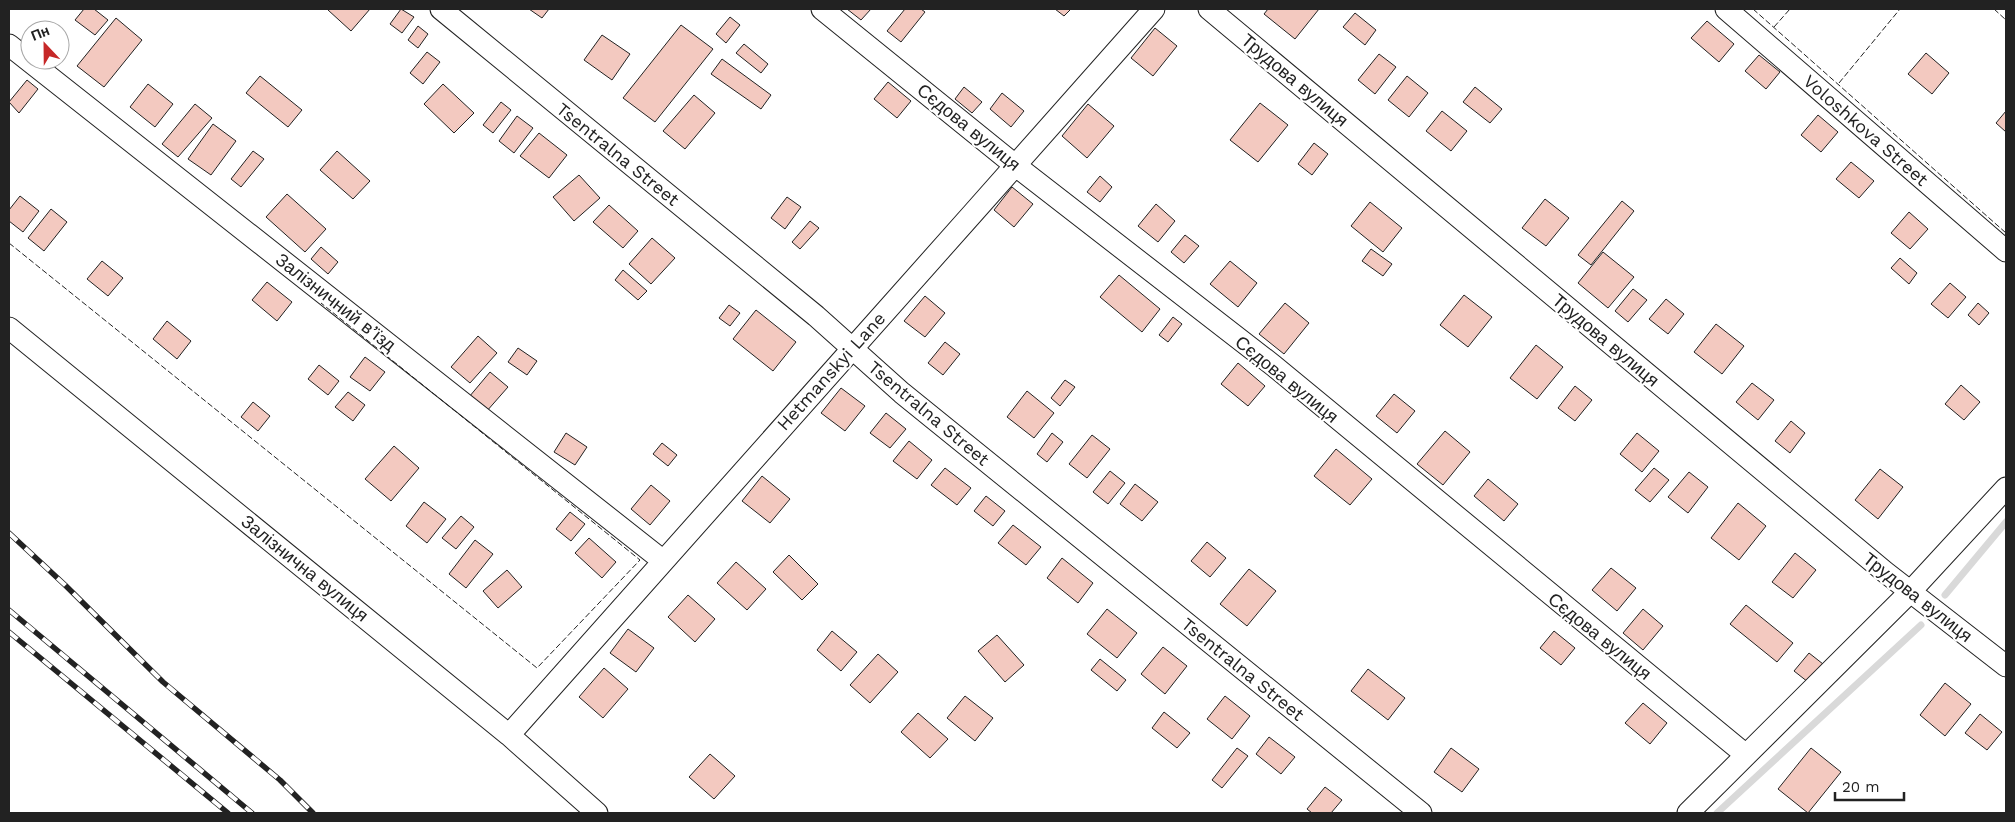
<svg xmlns="http://www.w3.org/2000/svg" width="2015" height="822" font-family="'Work Sans',sans-serif">
	<style>
		.lines { fill: none; stroke-linecap: round; stroke-linejoin: round }
		.stream { stroke: #d9d9d9; stroke-width: 7 }
		.building { fill: #f3c9c0; stroke: #222 }
		.street-casing { stroke: #222; stroke-width: 23 }
		.street { stroke: #fff; stroke-width: 21 }
		.rail-casing { stroke: #222; stroke-width: 5.5 }
		.rail { stroke: #fff; stroke-width: 4; stroke-dasharray: 11; stroke-linecap: butt }
		.fence { stroke: #222; stroke-width: 1; stroke-dasharray: 6 2.5; stroke-linecap: butt }
		.labels { text-anchor: middle; dominant-baseline: central; stroke-width: 4; stroke-linejoin: round; paint-order: stroke }
		.street-label { font-size: 18px; fill: #222; stroke: #fff }
	</style>
	<rect width="100%" height="100%" fill="#fff"/>
	<g class="lines">
		<path class="stream" d="M1945 595 2006 522
			M1717 813 1921 625"/>
	</g>
	<path class="building" d="M84 9H94L108 20 95 35 75 20Z
		M329 9H370L351 31 328 10Z
		M401 9 414 17 402 33 390 24Z
		M529 9H549L542 18Z
		M847 9H871L861 20Z
		M905 9H921L925 12 901 42 887 31Z
		M1055 9H1071L1064 16Z
		M1268 9H1319L1295 39 1264 14Z
		M1355 13 1376 30 1365 45 1343 27Z
		M730 17 740 25 726 43 716 34Z
		M116 18 142 40 104 87 77 66Z
		M1707 21 1734 44 1719 62 1691 38Z
		M681 25 713 49 655 122 623 98Z
		M418 26 428 34 418 48 408 40Z
		M1155 28 1177 46 1153 76 1131 58Z
		M602 35 630 54 612 80 584 60Z
		M744 44 768 64 761 73 736 53Z
		M427 52 440 62 423 84 410 73Z
		M1926 53 1949 73 1932 94 1908 74Z
		M1379 54 1396 67 1375 94 1358 80Z
		M1759 55 1780 72 1766 89 1745 71Z
		M722 59 771 95 761 109 711 74Z
		M260 76 302 110 288 127 246 93Z
		M1407 76 1428 93 1409 117 1388 100Z
		M27 80 38 89 19 113 9 102Z
		M888 82 911 101 897 118 874 99Z
		M148 84 173 104 155 127 130 107Z
		M443 84 474 113 454 133 424 104Z
		M964 87 982 102 972 113 955 99Z
		M1475 87 1502 109 1490 123 1463 102Z
		M1002 93 1024 111 1011 127 990 109Z
		M694 95 715 113 685 149 663 131Z
		M501 102 511 110 493 133 483 125Z
		M1260 103 1288 125 1258 162 1230 140Z
		M195 104 212 118 178 157 162 144Z
		M1088 104 1114 126 1087 158 1062 136Z
		M1442 111 1467 131 1451 151 1426 131Z
		M2006 111V132L1996 123Z
		M1818 115 1838 132 1821 152 1801 135Z
		M517 116 533 128 514 153 499 141Z
		M213 124 236 141 211 175 188 159Z
		M539 133 567 155 549 178 520 156Z
		M1314 143 1328 154 1312 175 1298 164Z
		M253 151 264 159 241 187 231 179Z
		M337 151 370 181 353 199 320 170Z
		M1851 162 1874 181 1859 198 1836 179Z
		M579 175 600 198 574 221 553 197Z
		M1100 176 1112 187 1100 202 1087 192Z
		M1012 187 1033 204 1014 227 994 210Z
		M287 194 326 229 305 252 266 217Z
		M20 196 39 211 23 232 9 221V210Z
		M787 197 801 207 785 229 771 218Z
		M1545 199 1569 218 1546 246 1522 228Z
		M1622 201 1634 211 1591 265 1578 255Z
		M1370 202 1402 228 1383 252 1351 226Z
		M1156 204 1175 221 1158 242 1138 226Z
		M609 205 638 231 623 248 593 222Z
		M51 209 67 222 44 251 28 238Z
		M1909 212 1928 229 1910 249 1891 233Z
		M810 221 819 228 800 249 792 242Z
		M1185 235 1199 246 1184 263 1171 252Z
		M652 238 675 258 651 284 629 264Z
		M321 247 338 262 328 274 311 259Z
		M1371 249 1392 264 1383 276 1362 261Z
		M1603 252 1634 277 1608 308 1578 283Z
		M1900 258 1917 273 1909 284 1891 268Z
		M102 261 123 278 108 296 87 279Z
		M1230 261 1257 283 1238 307 1210 284Z
		M623 270 647 291 638 300 615 280Z
		M1119 275 1160 309 1142 332 1100 297Z
		M267 282 292 302 277 321 252 300Z
		M1950 283 1966 297 1948 318 1931 304Z
		M1633 289 1647 300 1628 322 1615 311Z
		M1464 295 1492 317 1468 347 1440 325Z
		M925 296 945 313 925 337 904 321Z
		M1666 299 1684 314 1668 334 1649 319Z
		M1285 303 1309 323 1284 354 1259 334Z
		M1978 303 1989 313 1979 325 1968 315Z
		M729 305 740 313 730 326 719 318Z
		M756 310 796 342 773 371 733 339Z
		M1173 317 1182 324 1168 342 1159 335Z
		M167 321 191 341 177 359 153 339Z
		M1716 324 1744 346 1722 374 1694 352Z
		M478 336 497 353 470 383 451 367Z
		M945 342 960 354 943 375 928 363Z
		M1536 345 1563 367 1537 399 1510 378Z
		M518 348 537 361 527 375 508 362Z
		M365 357 385 372 370 391 350 377Z
		M1238 363 1265 386 1248 406 1221 384Z
		M319 365 339 381 328 395 308 379Z
		M490 372 508 387 486 412 469 397Z
		M1065 380 1075 387 1060 406 1051 398Z
		M1752 383 1774 400 1758 420 1736 402Z
		M1961 385 1980 402 1964 420 1945 404Z
		M1575 386 1592 400 1575 421 1558 408Z
		M841 388 865 406 845 431 821 413Z
		M1027 391 1054 413 1034 438 1007 417Z
		M348 392 365 405 353 421 335 407Z
		M1394 394 1415 411 1397 433 1376 416Z
		M253 402 270 416 258 431 241 417Z
		M886 413 906 429 890 448 870 433Z
		M1791 421 1805 433 1790 453 1775 441Z
		M1445 431 1470 452 1443 485 1417 464Z
		M566 433 587 447 575 465 554 452Z
		M1052 433 1063 442 1047 462 1037 454Z
		M1637 433 1659 451 1642 472 1620 454Z
		M1092 435 1110 449 1087 478 1069 464Z
		M909 441 932 460 917 479 893 461Z
		M662 443 677 455 668 466 653 454Z
		M394 446 419 468 391 501 365 479Z
		M1336 449 1372 479 1350 505 1314 476Z
		M945 468 971 488 957 505 931 485Z
		M1654 468 1669 480 1650 502 1635 490Z
		M1880 469 1903 487 1878 519 1855 500Z
		M1110 471 1125 483 1108 504 1093 492Z
		M1689 472 1708 487 1688 513 1668 497Z
		M762 476 790 499 770 523 742 501Z
		M1488 479 1518 504 1504 521 1474 496Z
		M1135 484 1158 502 1142 521 1120 504Z
		M651 485 670 501 650 525 631 509Z
		M986 496 1005 511 993 526 974 511Z
		M424 502 446 519 427 543 406 526Z
		M1738 503 1766 526 1739 560 1711 538Z
		M570 512 585 524 571 541 556 529Z
		M461 516 474 527 456 549 442 538Z
		M1013 525 1041 547 1026 565 998 543Z
		M589 538 616 562 602 578 575 553Z
		M475 540 493 554 466 588 449 574Z
		M1207 542 1226 558 1210 577 1191 561Z
		M1795 553 1816 570 1793 598 1772 582Z
		M789 555 818 584 802 600 773 572Z
		M1062 558 1093 583 1078 603 1047 578Z
		M736 562 766 589 747 610 717 583Z
		M1611 568 1636 588 1617 611 1592 590Z
		M1249 569 1276 591 1247 626 1220 604Z
		M507 570 522 587 498 608 483 591Z
		M688 595 715 619 695 642 668 617Z
		M1746 605 1793 643 1777 662 1730 624Z
		M1107 609 1137 633 1117 658 1087 634Z
		M1643 609 1663 626 1643 650 1623 633Z
		M628 629 654 648 636 672 610 653Z
		M832 631 857 652 841 671 817 650Z
		M1554 631 1575 648 1561 665 1540 648Z
		M997 635 1024 665 1005 682 978 651Z
		M1163 647 1187 666 1165 694 1141 674Z
		M1809 653 1823 664 1808 682 1794 671Z
		M878 654 898 672 870 703 850 685Z
		M1100 659 1126 680 1117 691 1091 670Z
		M604 668 628 689 603 718 579 697Z
		M1368 669 1405 698 1388 720 1351 691Z
		M1945 683 1971 704 1945 736 1920 715Z
		M965 696 993 718 975 741 947 718Z
		M1225 696 1250 716 1232 739 1207 719Z
		M1643 703 1667 723 1650 744 1625 723Z
		M1164 712 1190 733 1177 748 1152 728Z
		M918 713 948 739 930 758 901 732Z
		M1980 714 2002 732 1987 750 1965 733Z
		M1269 737 1295 757 1281 774 1256 754Z
		M1237 748 1248 756 1222 788 1212 780Z
		M1451 748 1479 769 1462 792 1434 772Z
		M1811 748 1841 772 1808 813 1778 789Z
		M710 754 735 776 714 799 689 777Z
		M1325 787 1342 800 1331 813H1312L1307 809Z"/>
	<g class="lines">
		<g class="street-casing">
			<path id="street" d="M441 9 816 316 902 393 1421 813
				M822 9 1016 166 1274 366 1746 755
				M1209 9 1885 572 2006 666
				M1726 9 2006 251
				M9 45 662 560
				M9 328 509 735 597 813
				M509 735C722 492 940 252 1154 9
				M1688 813 1910 592 2006 488"/>
		</g>
		<use href="#street" class="street"/>
		<g class="rail-casing">
			<path id="rail" d="M9 533 65 585 163 682 280 780 313 813
				M9 610 252 813
				M9 632 228 813"/>
		</g>
		<use href="#rail" class="rail"/>
		<path class="fence" d="M1753 9 2006 233
			M1994 9 2006 20
			M1774 27 1790 9
			M1839 83 1900 9
			M9 243 537 668 640 560 321 303"/>
	</g>
	<g class="labels">
		<g class="street-label">
			<text transform="translate(1295 80) rotate(40)">Трудова вулиця</text>
			<text transform="translate(969 127) rotate(39)">Сєдова вулиця</text>
			<text transform="translate(1866 130) rotate(41)">Voloshkova Street</text>
			<text transform="translate(618 154) rotate(39)">Tsentralna Street</text>
			<text transform="translate(336 302) rotate(38)">Залізничний в’їзд</text>
			<text transform="translate(1606 340) rotate(40)">Трудова вулиця</text>
			<text transform="translate(831 371) rotate(-48)">Hetmanskyi Lane</text>
			<text transform="translate(1287 379) rotate(39)">Сєдова вулиця</text>
			<text transform="translate(929 413) rotate(40)">Tsentralna Street</text>
			<text transform="translate(305 568) rotate(39)">Залізнична вулиця</text>
			<text transform="translate(1918 597) rotate(38)">Трудова вулиця</text>
			<text transform="translate(1600 636) rotate(39)">Сєдова вулиця</text>
			<text transform="translate(1243 669) rotate(39)">Tsentralna Street</text>
		</g>
	</g>
	<rect width="2015" height="822" fill="none" stroke="#222222" stroke-width="20"/>
	<g transform="translate(45 45) rotate(338)"><circle r="24" fill="#ffffff" stroke="#a7a7a7"/>
	<path d="M0-4L9 19L0 12L-9 19Z" fill="#c62828"/>
	<text y="-8" font-size="14" font-weight="bold" text-anchor="middle" fill="#222222">Пн</text>
	</g>
	<path d="M1835 792v8h69v-8" fill="none" stroke="#222222" stroke-width="2.5"/>
	<text x="1842" y="792" font-size="15" fill="#222222" stroke="#ffffff" stroke-width="4" paint-order="stroke">20 m</text>
</svg>
